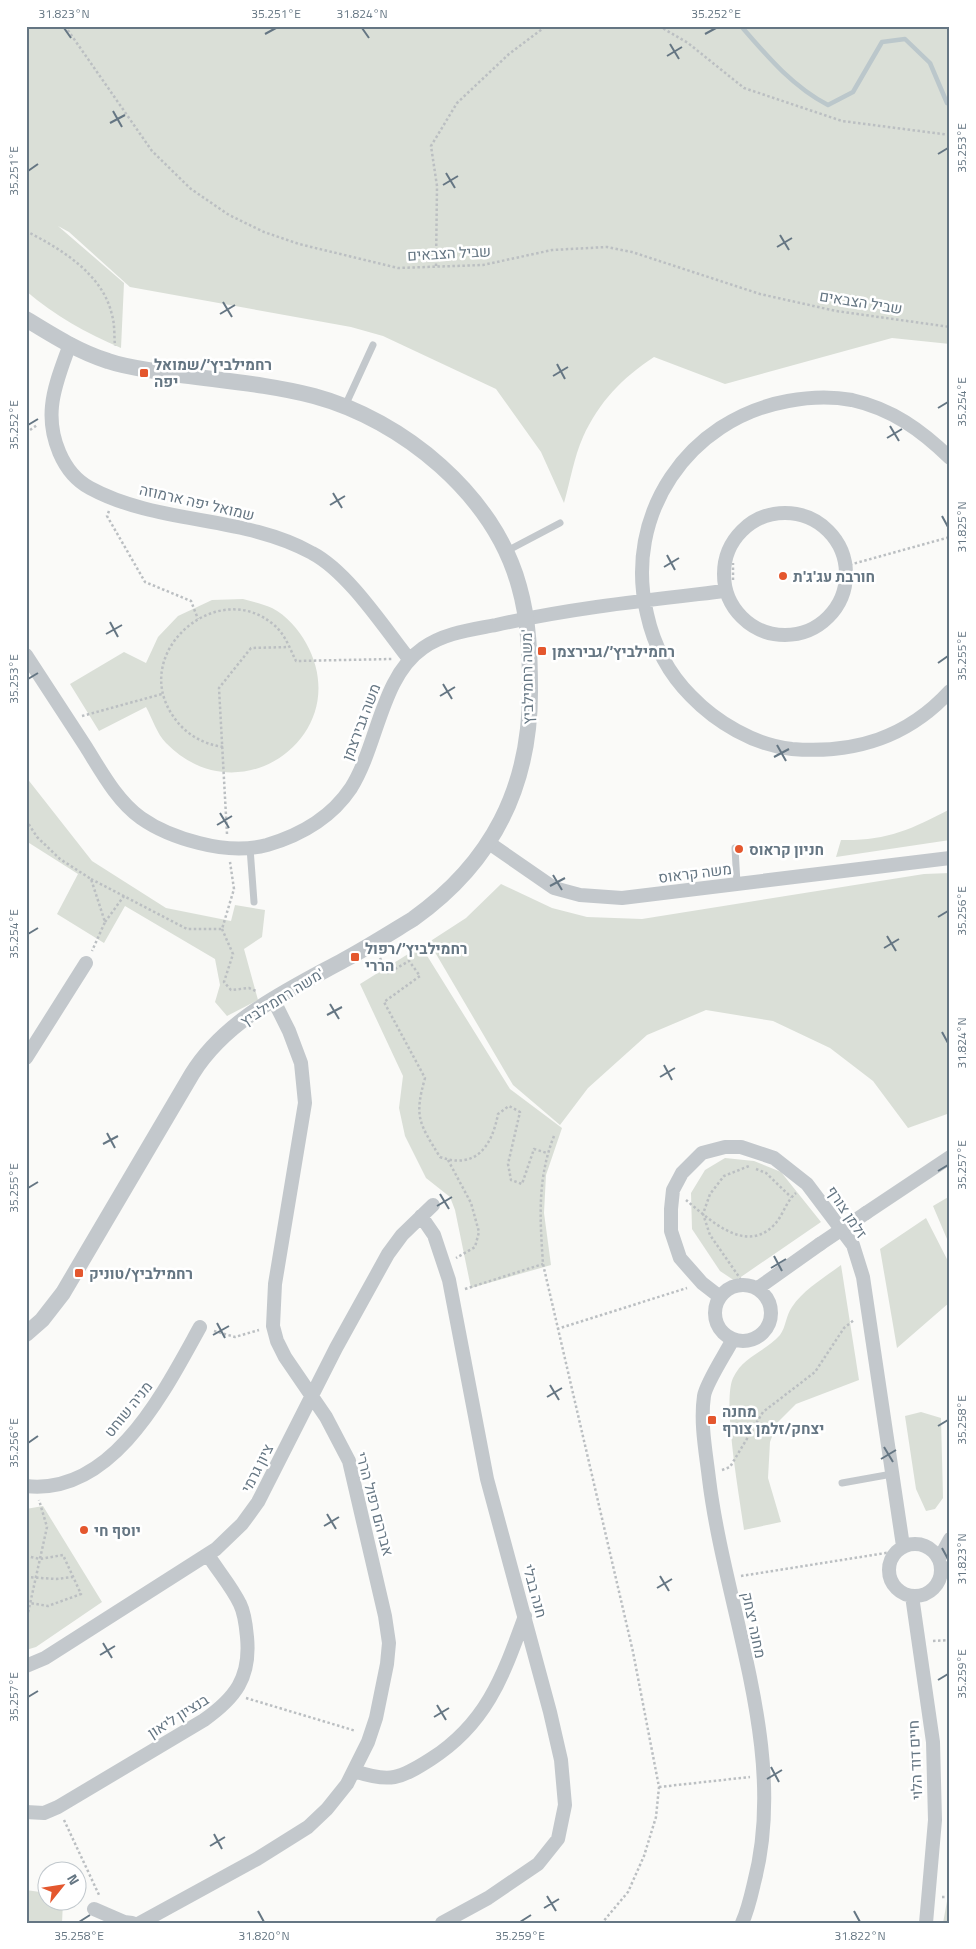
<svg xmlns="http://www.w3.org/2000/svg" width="976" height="1949" font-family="'Titillium Web',Heebo,sans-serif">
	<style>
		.green { fill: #dadfd7 }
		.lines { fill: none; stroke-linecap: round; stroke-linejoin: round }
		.stream { stroke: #bbc7cb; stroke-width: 4.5 }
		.path { stroke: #bbbfc2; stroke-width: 2.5; stroke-dasharray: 2.5 2.5; stroke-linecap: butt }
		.service { stroke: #c3c8cc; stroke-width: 7 }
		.minor { stroke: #c3c8cc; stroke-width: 14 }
		.tertiary { stroke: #c3c8cc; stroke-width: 16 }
		.minor-bridge { stroke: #c3c8cc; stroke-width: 14 }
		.ticks { fill: none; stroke: #657683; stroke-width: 2 }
		.poi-dot { fill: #e4572e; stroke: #fff; stroke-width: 2 }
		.labels { text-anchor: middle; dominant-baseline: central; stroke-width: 5; stroke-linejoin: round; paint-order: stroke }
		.street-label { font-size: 15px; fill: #657683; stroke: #fff }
		.poi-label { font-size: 15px; font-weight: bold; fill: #657683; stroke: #fff; text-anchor: start }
		.neatline { fill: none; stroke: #657683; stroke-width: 2 }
		.ticks-label { font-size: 12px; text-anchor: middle; fill: #657683 }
	</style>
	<rect width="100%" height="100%" fill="#fafaf8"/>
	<path class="green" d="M26 26H950V344L892 338 725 384 654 357C622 378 599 402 583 437 574 457 570 482 564 503L541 452 496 389 383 336 351 327 130 287 69 232 58 226 124 283 121 348C86 333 55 316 26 291Z
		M243 599C253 602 263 604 272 608 286 615 299 630 306 643 357 734 240 819 166 743 157 734 152 718 146 707L99 731 70 684 124 652 146 663 158 637 178 616 212 600Z
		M26 777 92 861 166 908 231 921 235 905 265 910 262 937 244 949 258 1000 227 1016 215 1002 220 985 215 959 125 906 104 943 57 914 78 874 26 841Z
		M950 809V840L836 857 841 840C885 841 911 830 950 809Z
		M950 873V1113L908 1128 873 1081 830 1048 773 1021 706 1010 647 1035 588 1088 560 1125 513 1085 429 942 466 918 501 884 552 908 587 917 642 919 924 874Z
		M421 946 510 1089 562 1128 546 1175 544 1213 551 1265 471 1288 455 1210 450 1197 426 1178 405 1136 399 1108 403 1076 360 984Z
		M725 1158 754 1161 781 1172 821 1222 735 1281 720 1271 692 1229 691 1193 705 1170Z
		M950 1196V1246L933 1206Z
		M926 1218 950 1265V1302L897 1348 880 1249Z
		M841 1265 859 1380 796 1404 777 1423 770 1442 768 1478 781 1522 744 1530C740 1499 722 1402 733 1378 743 1356 765 1352 780 1335 786 1327 786 1315 792 1307 804 1289 824 1278 841 1265Z
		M921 1412 941 1418 943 1498 935 1509 926 1511 916 1489 905 1416Z
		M43 1506 102 1602 36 1647 26 1650V1509Z
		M950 1885V1923H943Z
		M26 1890 47 1893 48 1902H63L62 1923H26Z"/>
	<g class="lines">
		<path class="stream" d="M741 26C767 56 792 86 828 105L853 92 882 42 905 39 930 63 947 103 950 104"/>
		<path class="path" d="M65 26 152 151 191 189 229 215 264 232 299 244 398 268 483 265 552 250 607 247 632 252 760 294 836 311 950 327
			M659 26 688 43 744 88 842 121 950 135
			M26 231C61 249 103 274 112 315 115 325 114 336 115 346
			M436 266 437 186 431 146 457 103 509 54 546 26
			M26 433 37 425
			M109 511 107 516 145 582 191 601 198 619
			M845 566 950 537
			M733 580V563
			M82 716 162 694
			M223 747C202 744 184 733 173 716 129 652 218 576 274 625 285 634 290 649 296 661L392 659
			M26 820 37 837 60 859 91 879 105 922 92 951
			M227 834 219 688 251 648 289 647
			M91 879 187 929H222L234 889 230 862
			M105 922 124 896
			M222 929 233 954 224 982 231 990 249 988 256 991
			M380 958 388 973 409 961 420 976 384 1002 425 1078C414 1117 419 1123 440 1157 476 1170 492 1146 498 1114L509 1106 520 1112 508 1164 511 1180 522 1184 534 1149 547 1153
			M554 1136C537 1179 540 1219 543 1264L633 1652 659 1787 656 1817 644 1856 628 1892 602 1923
			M448 1160 471 1203 479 1232 475 1247 456 1258
			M756 1169 766 1173 791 1197
			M686 1200C709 1219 745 1255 774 1225 783 1216 786 1201 796 1193
			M744 1284 710 1235 703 1214 710 1194 724 1176 749 1166
			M465 1289 543 1264
			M557 1329 687 1288
			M214 1331 235 1337 259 1330
			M722 1470 730 1467 763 1412 815 1372 844 1328 854 1320
			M26 1556 40 1559 63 1555 81 1594 48 1606 30 1603
			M741 1576 892 1552
			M26 1577 56 1579 73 1577
			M26 1622 47 1527 39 1500
			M933 1641 950 1640
			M246 1698 356 1731
			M659 1787 750 1777
			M64 1820 100 1897
			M942 1897H950"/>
		<path class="service" d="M345 406 373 345
			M505 552 560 523
			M250 848 254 902
			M735 848 737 884
			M842 1483 892 1474"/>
		<path class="minor" d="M70 344C63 364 54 385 52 406 49 436 62 473 90 488 158 525 244 515 312 553 348 572 383 626 409 659
			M950 458C921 430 892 409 852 400 831 396 809 397 788 401 688 419 623 515 647 614 654 646 668 673 691 696 716 722 754 745 792 749 854 754 907 738 950 691
			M724 574a61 61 0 1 1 122 0a61 61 0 1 1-122 0Z
			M26 655C46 686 66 716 86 747 101 771 117 801 141 818 158 830 179 838 199 843 222 849 244 851 267 845 301 835 331 818 351 788 378 745 381 677 423 648 444 633 470 630 496 625 571 608 649 600 725 591
			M489 843 554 888 580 895 622 898 950 858
			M26 1058 86 963
			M866 1213 950 1157
			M421 1216 434 1235 449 1280 487 1479 550 1712 561 1760 565 1805 558 1839 538 1864 488 1898 442 1923
			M715 1313a28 28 0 1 1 56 0a28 28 0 1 1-56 0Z
			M758 1288 820 1244
			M720 1297 702 1283 680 1258 671 1231V1209L673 1190 682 1173 702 1153 725 1147H741L774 1158 807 1184 853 1245 863 1277 903 1546
			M733 1339C726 1353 706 1383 704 1396 700 1423 706 1453 709 1479 725 1610 789 1751 754 1883 751 1896 748 1910 742 1923
			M26 1486C113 1496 165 1390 200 1327
			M889 1570a26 26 0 1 1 52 0a26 26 0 1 1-52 0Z
			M939 1559 950 1539
			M912 1596 933 1742 935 1820 926 1923
			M26 1666 45 1658 216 1549 242 1524 258 1502 336 1348 388 1254 402 1235 433 1205
			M354 1771C390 1783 400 1779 431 1759 487 1723 503 1676 525 1616
			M26 1812 44 1813 58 1807 204 1720C235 1698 251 1678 247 1637 246 1626 245 1614 240 1604 232 1587 218 1571 208 1555
			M94 1909 124 1922 132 1923
			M140 1923 257 1859 308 1827 327 1809 347 1784 368 1742 376 1718 387 1664 389 1643 385 1616 349 1461 326 1417 285 1357 277 1341 273 1326 275 1284 305 1103 301 1063 289 1031 273 999"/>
		<path class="tertiary" d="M26 319C52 335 79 352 108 361 125 367 143 369 161 372 211 380 264 383 314 396 403 420 494 495 519 586 529 621 530 656 530 692 530 788 492 863 413 919 390 933 368 947 344 960 289 990 226 1019 192 1074L63 1293 42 1320 26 1334"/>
		<path class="minor-bridge" d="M820 1244 866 1213"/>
	</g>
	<path class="ticks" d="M64 28 71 38M362 28 369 38M265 34 276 28M705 34 716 28M670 44 679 59M667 56 682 47M113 111 122 127M110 123 125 115M938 154 948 148M28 171 38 164M446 173 455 188M443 185 458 176M780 235 789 250M777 247 792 238M223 302 232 317M220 314 235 305M557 364 565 379M553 376 568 367M938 408 948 402M28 425 38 419M890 426 899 441M887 438 902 429M333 493 342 508M330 505 345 496M942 516 948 527M667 555 675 570M664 567 679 558M110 622 118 637M106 634 122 625M938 663 948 656M28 679 38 673M443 684 452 699M440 696 455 687M777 745 786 761M774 757 789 749M220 813 229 828M217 825 232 816M553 875 562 890M550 886 565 878M938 917 948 911M28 934 38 928M887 936 896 951M884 948 899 939M330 1004 339 1019M327 1015 342 1007M942 1032 948 1043M664 1065 672 1080M660 1077 675 1068M107 1133 115 1148M103 1144 118 1136M938 1171 948 1165M28 1188 38 1182M440 1194 449 1209M437 1206 452 1197M774 1256 782 1271M771 1268 786 1259M217 1323 225 1338M213 1335 229 1326M550 1385 559 1400M547 1397 562 1388M938 1426 948 1420M28 1443 38 1436M884 1447 893 1462M881 1459 896 1450M327 1514 336 1529M324 1526 339 1517M942 1548 948 1559M660 1576 669 1591M657 1588 672 1579M103 1643 112 1658M100 1655 115 1646M938 1680 948 1674M28 1697 38 1691M437 1705 446 1720M434 1717 449 1708M771 1767 779 1782M767 1779 782 1770M214 1834 222 1849M210 1846 225 1837M547 1896 556 1911M544 1908 559 1899M258 1911 264 1922M854 1911 860 1922M79 1922 90 1915M520 1922 531 1915"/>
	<g class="poi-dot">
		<rect x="139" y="368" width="10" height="10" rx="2.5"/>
		<circle cx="783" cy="576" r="5"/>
		<rect x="537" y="646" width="10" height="10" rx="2.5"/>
		<circle cx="739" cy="849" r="5"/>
		<rect x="350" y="952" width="10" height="10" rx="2.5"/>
		<rect x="74" y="1268" width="10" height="10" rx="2.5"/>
		<rect x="707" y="1415" width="10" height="10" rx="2.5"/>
		<circle cx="84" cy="1530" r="5"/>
	</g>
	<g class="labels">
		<g class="street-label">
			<text transform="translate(449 253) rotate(-3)">שביל הצבאים</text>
			<text transform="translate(861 302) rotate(9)">שביל הצבאים</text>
			<text transform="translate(197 502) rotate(13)">שמואל יפה ארמוזה</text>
			<text transform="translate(527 677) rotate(-91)">משה רחמילביץ'</text>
			<text transform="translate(361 722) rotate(-69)">משה גבירצמן</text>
			<text transform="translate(695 873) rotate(-7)">משה קראוס</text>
			<text transform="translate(282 997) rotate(-32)">משה רחמילביץ'</text>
			<text transform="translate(847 1212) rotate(56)">זלמן צורף</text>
			<text transform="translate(128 1409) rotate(-51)">מניה שוחט</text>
			<text transform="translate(257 1468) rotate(-63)">ציון גרמי</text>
			<text transform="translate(375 1504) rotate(75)">אברהם רפול הררי</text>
			<text transform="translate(535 1591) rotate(75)">חנה בבלי</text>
			<text transform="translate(754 1625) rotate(78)">מחנה יצחק</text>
			<text transform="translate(178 1716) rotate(-32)">בנציון ליאון</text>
			<text transform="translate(915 1760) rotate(-93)">חיים דוד הלוי</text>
		</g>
		<g class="poi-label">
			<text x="154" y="364">רחמילביץ׳/שמואל<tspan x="154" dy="17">יפה</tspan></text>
			<text x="793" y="576">חורבת עג'ג'ת</text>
			<text x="552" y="651">רחמילביץ׳/גבירצמן</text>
			<text x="749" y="849">חניון קראוס</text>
			<text x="365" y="948">רחמילביץ׳/רפול<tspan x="365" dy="17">הררי</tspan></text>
			<text x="89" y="1273">רחמילביץ/טוניק</text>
			<text x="722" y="1411">מחנה<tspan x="722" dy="17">יצחק/זלמן צורף</tspan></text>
			<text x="94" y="1530">יוסף חי</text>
		</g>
	</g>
	<rect width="976" height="1949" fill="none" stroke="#ffffff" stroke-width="55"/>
	<g transform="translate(62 1886) rotate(60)"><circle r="24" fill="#ffffff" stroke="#c1c8cd"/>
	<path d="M0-4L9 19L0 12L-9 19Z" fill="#e4572e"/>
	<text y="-8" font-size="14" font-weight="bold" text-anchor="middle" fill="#657683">N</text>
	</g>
	<rect x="28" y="28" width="920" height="1894" class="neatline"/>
	<g class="ticks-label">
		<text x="64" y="18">31.823°N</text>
		<text x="276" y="18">35.251°E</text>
		<text x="362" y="18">31.824°N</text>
		<text x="716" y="18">35.252°E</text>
		<text transform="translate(962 148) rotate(-90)" y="4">35.253°E</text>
		<text transform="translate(14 171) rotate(-90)" y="4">35.251°E</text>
		<text transform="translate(962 402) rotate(-90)" y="4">35.254°E</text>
		<text transform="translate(14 425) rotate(-90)" y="4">35.252°E</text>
		<text transform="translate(962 527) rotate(-90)" y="4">31.825°N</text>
		<text transform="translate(962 656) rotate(-90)" y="4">35.255°E</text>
		<text transform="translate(14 679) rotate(-90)" y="4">35.253°E</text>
		<text transform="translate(962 911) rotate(-90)" y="4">35.256°E</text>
		<text transform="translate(14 934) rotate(-90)" y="4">35.254°E</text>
		<text transform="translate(962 1043) rotate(-90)" y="4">31.824°N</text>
		<text transform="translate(962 1165) rotate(-90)" y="4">35.257°E</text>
		<text transform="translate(14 1188) rotate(-90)" y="4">35.255°E</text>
		<text transform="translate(962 1420) rotate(-90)" y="4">35.258°E</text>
		<text transform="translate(14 1443) rotate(-90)" y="4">35.256°E</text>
		<text transform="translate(962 1559) rotate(-90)" y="4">31.823°N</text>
		<text transform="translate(962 1674) rotate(-90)" y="4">35.259°E</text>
		<text transform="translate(14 1697) rotate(-90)" y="4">35.257°E</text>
		<text x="79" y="1940">35.258°E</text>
		<text x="264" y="1940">31.820°N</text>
		<text x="520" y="1940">35.259°E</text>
		<text x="860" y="1940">31.822°N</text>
	</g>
</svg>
